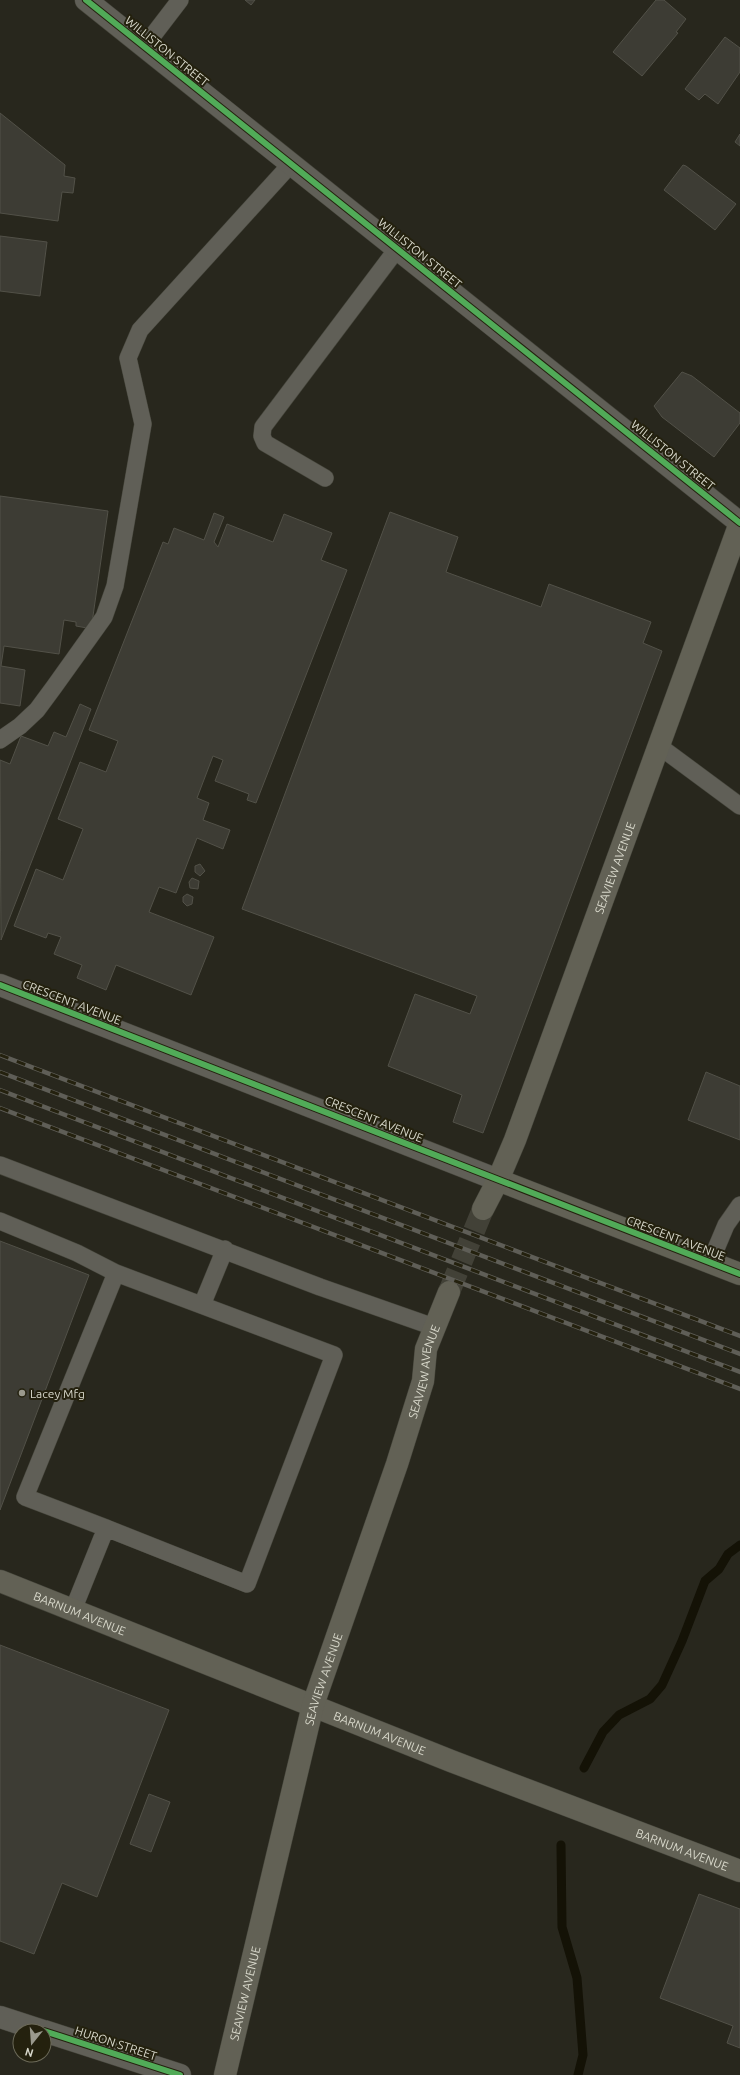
<svg xmlns="http://www.w3.org/2000/svg" width="740" height="2075" font-family="Ubuntu,sans-serif">
	<style>
		.lines { fill: none; stroke-linecap: round; stroke-linejoin: round }
		.stream { stroke: #141206; stroke-width: 9 }
		.building { fill: #3d3c34; stroke: #525148 }
		.secondary-tunnel { stroke: #424137; stroke-width: 22; stroke-dasharray: 22 11; stroke-linecap: butt }
		.lane-casing { stroke: #44443a; stroke-width: 18 }
		.street-casing { stroke: #44443a; stroke-width: 23 }
		.secondary-casing { stroke: #44443a; stroke-width: 23 }
		.lane { stroke: #605f57; stroke-width: 17 }
		.street { stroke: #605f57; stroke-width: 22 }
		.secondary { stroke: #626155; stroke-width: 22 }
		.rail-casing { stroke: #5f5e57; stroke-width: 4.5 }
		.rail { stroke: #24210e; stroke-width: 3; stroke-dasharray: 9; stroke-linecap: butt }
		.cycleway-casing { stroke: #24210e; stroke-width: 8 }
		.cycleway { stroke: #51ab58; stroke-width: 6 }
		.poi-dot { fill: #9a998d; stroke: #24210e; stroke-width: 1.5 }
		.labels { text-anchor: middle; dominant-baseline: central; stroke-width: 4; stroke-linejoin: round; paint-order: stroke }
		.street-label { font-size: 12px; fill: #d7d7ca; stroke: #24210e }
		.poi-label { font-size: 12px; fill: #d7d7ca; stroke: #24210e; text-anchor: start }
	</style>
	<rect width="100%" height="100%" fill="#28271d"/>
	<g class="lines">
		<path class="stream" d="M584 1768 603 1732 619 1715 650 1699 662 1685 682 1641 705 1581 719 1569 728 1554 740 1545
			M561 1845 562 1927 577 1978 583 2055 578 2075"/>
	</g>
	<path class="building" d="M245 0H255L251 5Z
		M656 0H664L686 19 676 32 678 33 642 76 613 52Z
		M725 37 740 48V72L718 104 705 94 699 100 685 89Z
		M0 113 65 165 64 176 75 178 73 193 62 192 58 221 0 213Z
		M740 134V146L735 142Z
		M683 165 686 166 736 204 715 230 664 190Z
		M0 236 47 242 40 296 0 291Z
		M682 372 692 376 740 413V423L714 457 662 417 654 406Z
		M0 496 108 511 92 623 87 628 76 626V622L64 620 59 654 4 646 1 666 25 670 20 706 0 703Z
		M390 512 458 537 446 572 541 607 549 584 651 622 643 643 662 651 483 1133 453 1122 462 1095 388 1066 415 994 470 1014 477 996 242 909Z
		M214 513 224 517 214 542 218 547 227 524 273 542 284 514 332 533 321 560 347 570 256 803 247 800 249 794 215 781 223 760 213 756 197 798 209 803 203 820 230 830 223 849 197 838 176 893 159 887 149 912 214 937 191 995 116 965 106 990 77 978 82 965 54 954 61 937 48 933 46 938 14 926 36 869 63 880 83 829 58 819 80 762 106 772 118 741 89 730 163 542 168 544 174 528 204 540Z
		M80 704 91 709 1 940 0 760 10 764 21 736 48 746 54 732 66 737Z
		M200 864 205 871 200 876 195 872V866Z
		M192 878 199 881 198 889 190 888 189 882Z
		M187 894 193 897 192 904 187 906 183 902V897Z
		M706 1072 740 1086V1140L688 1120Z
		M0 1241 89 1275 0 1510Z
		M0 1645 169 1710 97 1897 62 1883 34 1954 0 1941Z
		M149 1794 170 1802 151 1852 130 1844Z
		M699 1894 740 1909V2048L727 2043 733 2026 660 1998Z"/>
	<g class="lines">
		<path class="secondary-tunnel" d="M449 1292 483 1209"/>
		<g class="lane-casing">
			<path id="lane" d="M144 47 180 0
				M325 478 265 443 262 436 263 427 397 249
				M0 740 20 726 37 710 54 687 104 617 115 586 143 424 128 358 140 330 291 164
				M659 746 740 806
				M0 1165 320 1287 434 1327
				M0 1221 77 1253 116 1273
				M710 1263 726 1225 740 1205
				M202 1305 225 1249
				M73 1610 106 1528 247 1584 334 1355 116 1273 25 1497 106 1528"/>
		</g>
		<g class="street-casing">
			<path id="street" d="M86 0 740 523
				M0 985 498 1180
				M0 2017 43 2031
				M44 2031 180 2075"/>
		</g>
		<g class="secondary-casing">
			<g id="secondary">
				<path d="M498 1180 740 1274"/>
				<path id="s1" d="M483 1209 498 1180 515 1140 740 523"/>
				<path id="s2" d="M0 1581 451 1761 740 1871"/>
				<path id="s3" d="M225 2075 313 1705 397 1464 423 1381 426 1349 449 1292"/>
			</g>
		</g>
		<use href="#lane" class="lane"/>
		<use href="#street" class="street"/>
		<use href="#secondary" class="secondary"/>
		<g class="rail-casing">
			<path id="rail" d="M0 1055 740 1336
				M0 1072 740 1354
				M0 1090 740 1372
				M0 1108 740 1389"/>
		</g>
		<use href="#rail" class="rail"/>
		<g class="cycleway-casing">
			<path id="cycleway" d="M86 0 740 523
				M0 985 740 1274
				M44 2031 180 2075"/>
		</g>
		<use href="#cycleway" class="cycleway"/>
	</g>
	<circle class="poi-dot" cx="22" cy="1393" r="4"/>
	<g class="labels">
		<g class="street-label">
			<text transform="translate(167 51) rotate(39)">WILLISTON STREET</text>
			<text transform="translate(420 253) rotate(39)">WILLISTON STREET</text>
			<text transform="translate(673 455) rotate(39)">WILLISTON STREET</text>
			<text stroke="none"><textPath href="#s1" startOffset="366">SEAVIEW AVENUE</textPath></text>
			<text transform="translate(72 1002) rotate(21)">CRESCENT AVENUE</text>
			<text transform="translate(374 1119) rotate(22)">CRESCENT AVENUE</text>
			<text transform="translate(676 1238) rotate(21)">CRESCENT AVENUE</text>
			<text stroke="none"><textPath href="#s3" startOffset="732">SEAVIEW AVENUE</textPath></text>
			<text stroke="none"><textPath href="#s2" startOffset="86">BARNUM AVENUE</textPath></text>
			<text stroke="none"><textPath href="#s3" startOffset="408">SEAVIEW AVENUE</textPath></text>
			<text stroke="none"><textPath href="#s2" startOffset="409">BARNUM AVENUE</textPath></text>
			<text stroke="none"><textPath href="#s2" startOffset="733">BARNUM AVENUE</textPath></text>
			<text stroke="none"><textPath href="#s3" startOffset="84">SEAVIEW AVENUE</textPath></text>
			<text transform="translate(116 2043) rotate(18)">HURON STREET</text>
		</g>
		<g class="poi-label">
			<text x="30" y="1393">Lacey Mfg</text>
		</g>
	</g>
	<g transform="translate(32 2043) rotate(197)"><circle r="19" fill="#24210e" stroke="#6c6a59"/>
	<path d="M0-3L7 15L0 10L-7 15Z" fill="#9a998d"/>
	<text y="-6" font-size="11" font-weight="bold" text-anchor="middle" fill="#d7d7ca">N</text>
	</g>
</svg>
